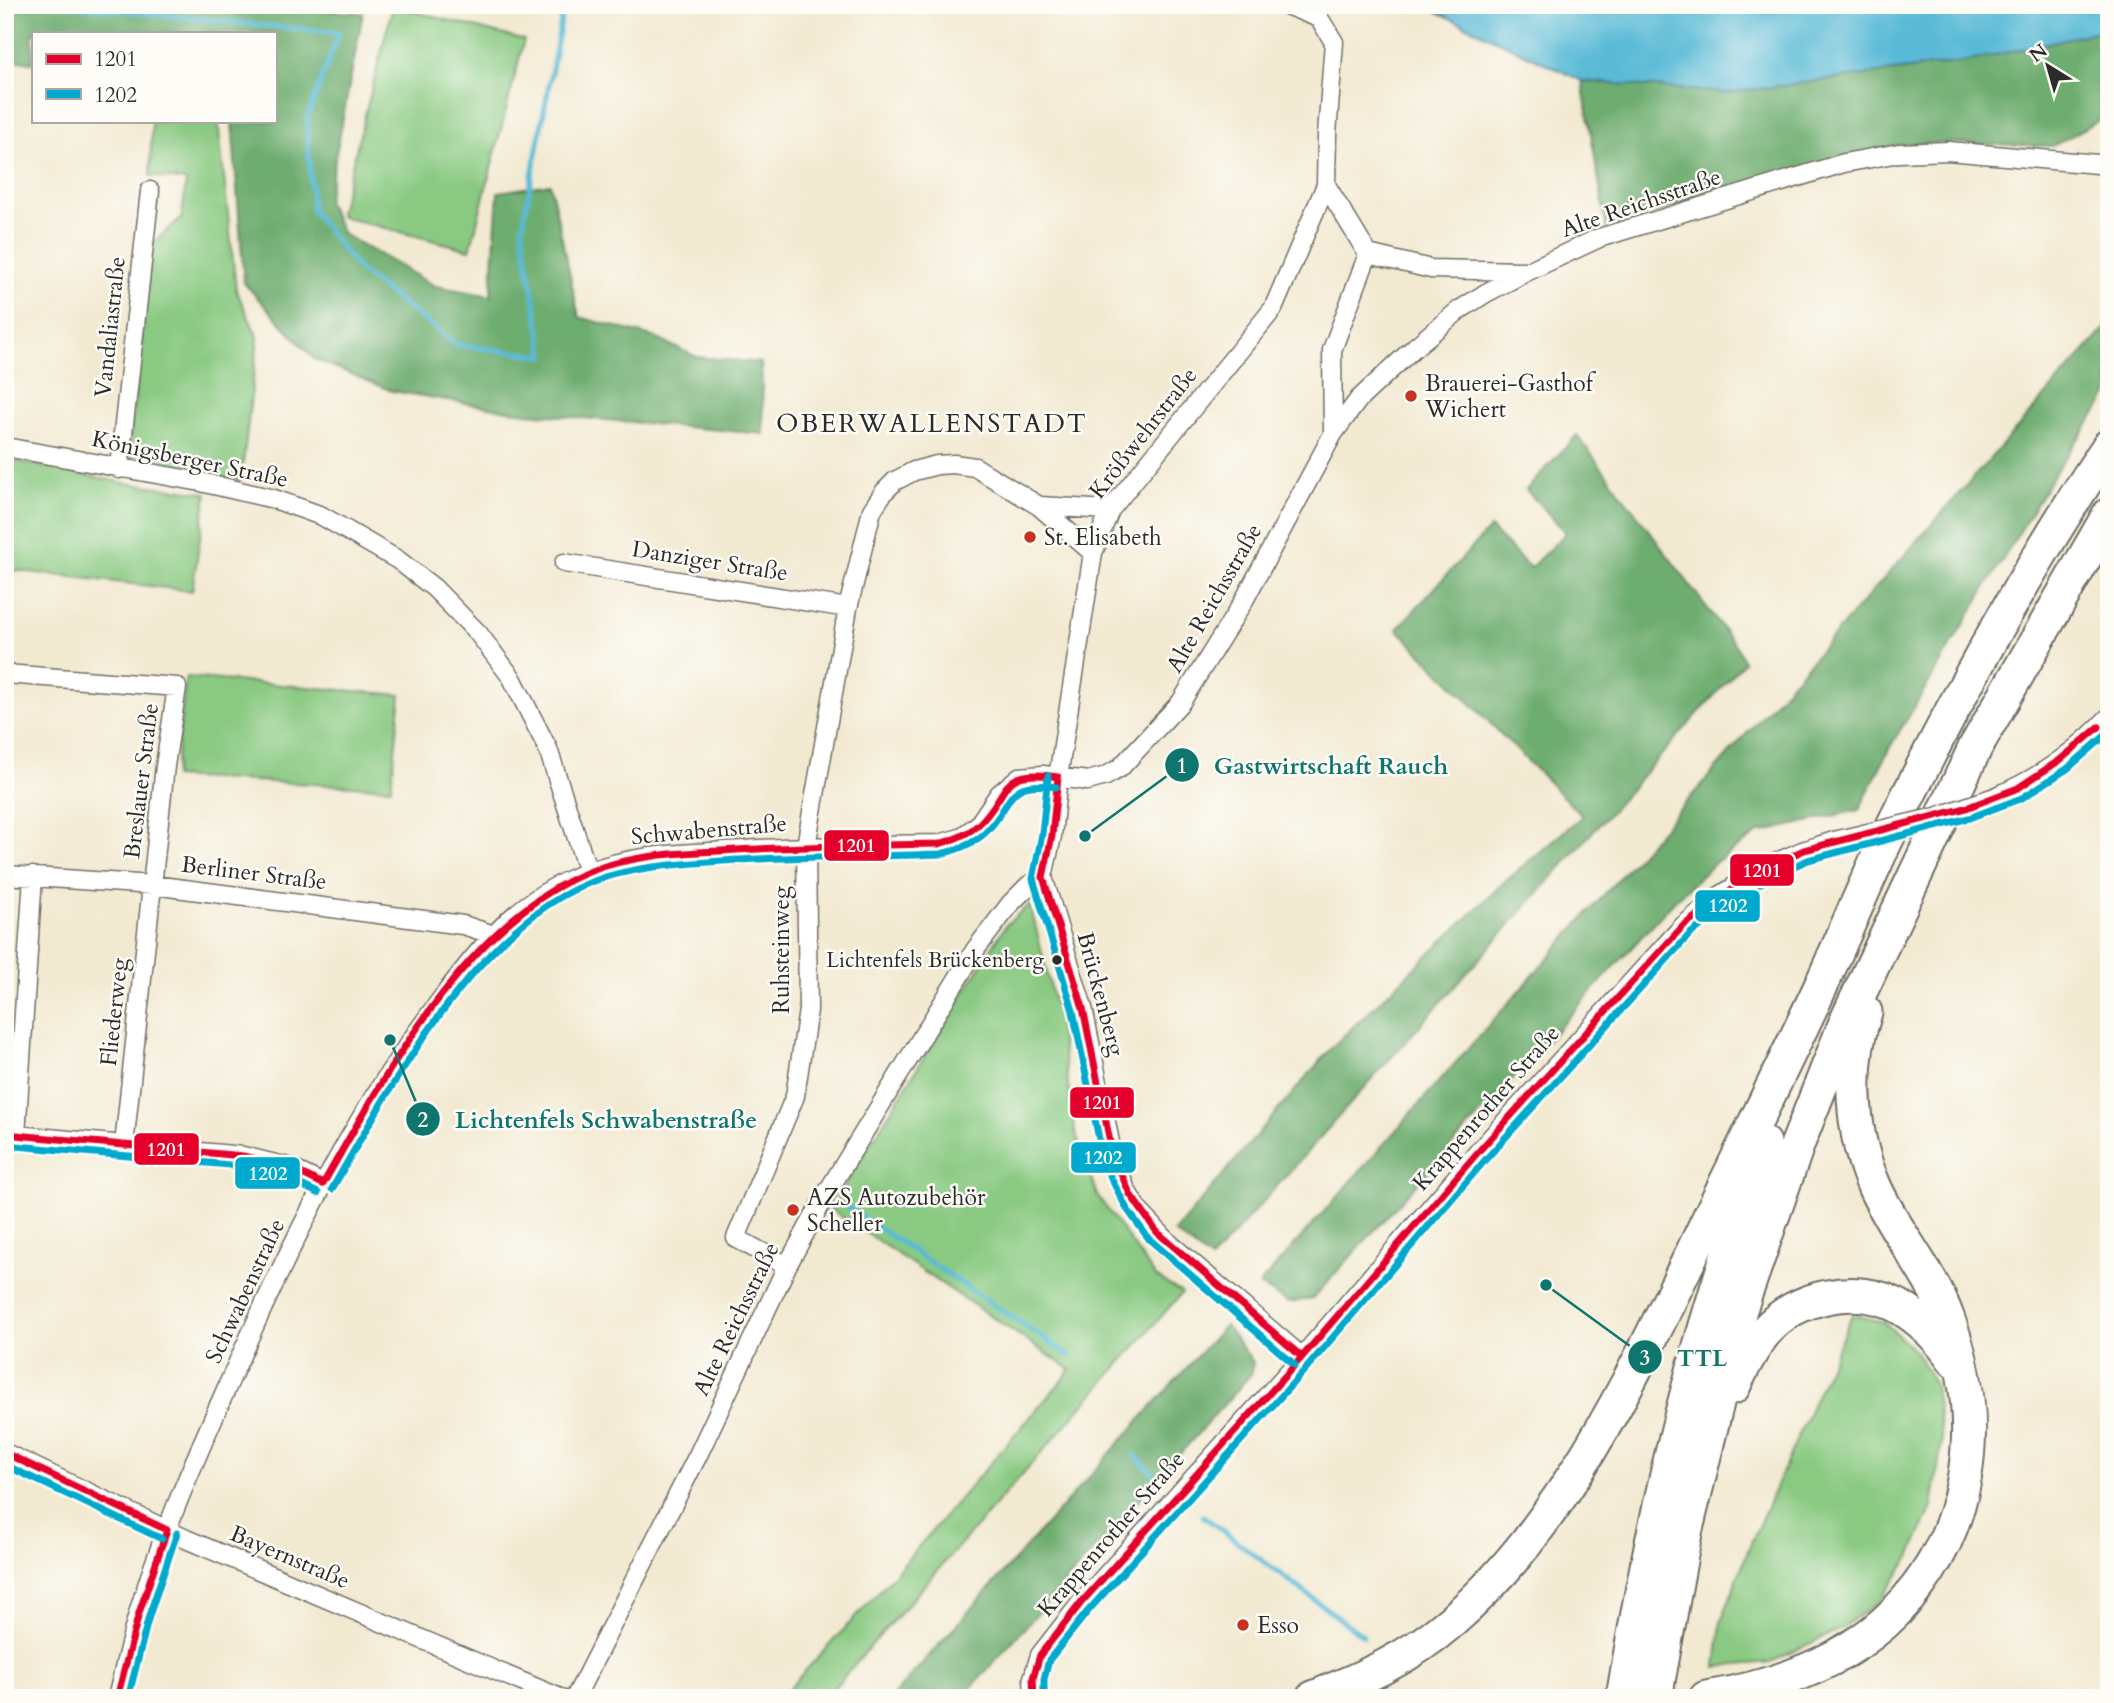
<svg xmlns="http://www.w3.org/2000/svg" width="2114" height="1703" font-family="Cardo,serif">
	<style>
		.green { fill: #89c981; stroke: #5a7a56; stroke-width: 2 }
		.forest { fill: #6ead6f; stroke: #4c6c4d; stroke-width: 2 }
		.water { fill: #58bad6; stroke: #427280; stroke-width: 2 }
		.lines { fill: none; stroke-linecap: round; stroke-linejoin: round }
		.stream { stroke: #58bad6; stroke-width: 5 }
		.street-casing { stroke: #716e65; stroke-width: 21 }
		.highway-casing { stroke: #716e65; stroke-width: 37 }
		.street { stroke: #fff; stroke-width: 18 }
		.highway { stroke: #fff; stroke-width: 33 }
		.street-bridge-casing { stroke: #716e65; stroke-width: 21; stroke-linecap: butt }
		.street-bridge { stroke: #fff; stroke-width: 18 }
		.bus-1-casing { stroke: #fdfcf7; stroke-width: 12 }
		.bus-2-casing { stroke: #fdfcf7; stroke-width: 12 }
		.bus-1 { stroke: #e4002b; stroke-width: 7 }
		.bus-2 { stroke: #00a9ce; stroke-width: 7 }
		.poi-dot { fill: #c8321e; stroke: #fdfcf7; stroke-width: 2.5 }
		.bus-dot { fill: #2b2b2b; stroke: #fdfcf7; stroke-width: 2.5 }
		.labels { text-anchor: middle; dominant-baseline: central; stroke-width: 5; stroke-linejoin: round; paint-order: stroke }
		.bus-label { font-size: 21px; fill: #2b2b2b; stroke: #fdfcf7; text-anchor: end }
		.street-label { font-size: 23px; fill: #2b2b2b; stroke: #fdfcf7 }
		.poi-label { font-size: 23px; fill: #2b2b2b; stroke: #fdfcf7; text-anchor: start }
		.quarter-label { font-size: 26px; letter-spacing: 2px; fill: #2b2b2b; stroke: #fdfcf7 }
		.leader { fill: none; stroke: #0f766e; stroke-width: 2.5 }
		.callout-dot { fill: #0f766e; stroke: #fdfcf7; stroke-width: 2.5 }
		.mark-label { font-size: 21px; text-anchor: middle; font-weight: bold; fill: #fff }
		.callout-label { font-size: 24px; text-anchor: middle; font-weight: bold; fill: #0f766e; stroke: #fdfcf7; stroke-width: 5; stroke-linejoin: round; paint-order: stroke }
		.line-badge { stroke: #fdfcf7; stroke-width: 2.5 }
		.badge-label { font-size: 19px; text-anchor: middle; font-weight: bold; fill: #fff }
	</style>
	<rect width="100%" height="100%" fill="#fdfcf7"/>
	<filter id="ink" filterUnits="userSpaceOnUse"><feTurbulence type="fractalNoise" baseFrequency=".0143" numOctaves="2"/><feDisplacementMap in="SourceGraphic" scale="14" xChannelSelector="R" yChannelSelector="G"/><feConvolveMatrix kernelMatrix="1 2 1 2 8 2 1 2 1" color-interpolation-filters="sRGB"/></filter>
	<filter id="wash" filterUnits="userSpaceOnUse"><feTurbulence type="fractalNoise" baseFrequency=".00686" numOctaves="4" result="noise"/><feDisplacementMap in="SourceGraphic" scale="28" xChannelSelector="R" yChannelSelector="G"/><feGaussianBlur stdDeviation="1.57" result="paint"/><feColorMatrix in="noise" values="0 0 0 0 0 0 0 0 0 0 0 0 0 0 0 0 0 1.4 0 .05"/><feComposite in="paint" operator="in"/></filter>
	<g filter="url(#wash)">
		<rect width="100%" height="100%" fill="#f2e9d1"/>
		<path class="green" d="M393 6 524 40 470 250 339 216Z
			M152 121H218L236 290 258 338 241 481 128 457 152 244 182 217 186 181 150 176Z
			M5 459 125 483 207 493 192 591 5 569Z
			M186 677 401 695 391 788 174 777Z
			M1030 904 1058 1018 1075 1131 1097 1195 1156 1277 1182 1293 825 1698H780L887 1583 1071 1370 830 1209 1006 925Z
			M1852 1315 1884 1322 1917 1353 1935 1385 1942 1441 1932 1507 1910 1557 1880 1601 1839 1630 1771 1662 1716 1667 1721 1622 1750 1545Z"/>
		<path class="forest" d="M5 5H223L363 13 327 201 343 234 435 286 491 296 498 192 550 184 579 317 653 337 697 357 761 363 764 434 526 413 392 391 314 359 244 283 232 121H275V33H33V63L5 59Z
			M2109 29V115L2053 146 1945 143 1896 145 1764 178 1607 228 1582 81 1726 93 1969 61Z
			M2109 324V394L2056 471 1890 747 1859 810 1759 833 1716 862 1675 900 1313 1298 1289 1303 1259 1285Z
			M1577 435 1738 649 1744 662 1211 1260 1174 1232 1333 1046 1499 887 1582 816 1397 629 1490 528 1530 568 1566 533 1526 490Z
			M1225 1325 1253 1362 1252 1373 962 1698H891Z"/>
		<path class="water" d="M1423 5H2109V29L1969 61 1726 93 1582 81Z"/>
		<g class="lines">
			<path class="stream" d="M62 5 339 33 307 118 312 211 361 272 457 345 544 356 522 229 564 5
				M849 1208 1070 1356
				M1134 1454 1153 1474
				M1203 1516 1363 1636"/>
		</g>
	</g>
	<g filter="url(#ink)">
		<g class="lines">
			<g class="street-casing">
				<path id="street" d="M1286 5 1319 18 1334 42 1327 134 1326 185 1273 309 1110 510 1093 553 1058 777 1052 836 1043 877 1083 1008 1112 1152 1126 1190 1138 1210 1169 1243 1302 1357
					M1326 185 1368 254
					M1368 254 1431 269 1524 271
					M1333 434 1332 350 1368 254
					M5 447 201 482 274 499 322 516 398 560 434 588 478 633 512 678 548 749 588 872
					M119 469 150 191
					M1039 506 1093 553
					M564 563 848 608
					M5 674 177 687 165 766 124 1145
					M1995 797C2038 779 2077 751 2109 717
					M5 875 153 885 463 925 494 935
					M5 1134 243 1156 288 1167 323 1184
					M16 1135 33 876
					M787 1266 736 1238 795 1096 808 1010 806 846 848 608 872 510 884 492 895 481 914 471 937 465 954 464 975 467 1039 506 1110 510
					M5 1453 186 1539 560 1698
					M117 1698C124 1670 130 1642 138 1614 162 1533 197 1455 231 1378 288 1249 350 1120 436 1006 454 982 473 956 495 934 520 907 553 885 588 872 631 855 680 854 726 851 797 846 868 845 939 844L960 838 978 825 999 794 1019 777 1043 775 1088 781 1106 776 1120 768 1181 702 1242 604 1333 434 1359 399 1415 347 1458 311 1486 293 1526 272 1599 238 1844 163 1899 153 1948 151 2109 165
					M575 1698 698 1455 787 1266 828 1191 975 950 1011 903 1029 885 1043 877
					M1034 1698 1033 1678 1040 1655 1080 1604 1302 1357 1478 1152 1646 966 1683 926 1718 897 1764 868 1802 851 1834 841"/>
			</g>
			<g class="highway-casing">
				<path id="highway" d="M1733 1387C1742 1368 1752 1348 1765 1332 1795 1296 1857 1283 1898 1306 1921 1319 1940 1339 1955 1361
					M1313 1698C1365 1677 1408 1659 1452 1621 1564 1525 1635 1372 1698 1241 1738 1157 1780 1073 1820 988 1843 938 1864 886 1888 836 1954 702 2026 569 2109 446
					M1623 1698C1641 1588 1664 1478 1693 1371 1714 1294 1739 1219 1764 1143
					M1655 1698 1685 1533 1740 1309 1798 1143 1846 1022 1976 746 2109 515
					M1706 1698C1769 1688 1835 1666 1884 1623 1972 1544 1988 1424 1947 1317 1930 1271 1895 1232 1875 1188 1851 1134 1847 1068 1865 1012"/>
			</g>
			<use href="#street" class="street"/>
			<use href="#highway" class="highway"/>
			<g class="street-bridge-casing">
				<path id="street-bridge" d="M1834 841 1936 817 1995 797"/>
			</g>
			<use href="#street-bridge" class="street-bridge"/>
			<g class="bus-1-casing">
				<path id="bus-1" d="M1058 777 1052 836 1043 877 1083 1008 1112 1152 1130 1194 1157 1232 1302 1357
					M5 1134 243 1156 288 1167 323 1184
					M323 1184C385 1075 468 919 591 871 631 855 679 853 721 851 794 846 866 845 939 844 953 840 967 835 978 825 1011 794 997 767 1058 777
					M5 1453 167 1530
					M117 1698 139 1613 167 1530
					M1034 1698 1033 1678 1040 1655 1080 1604 1302 1357 1478 1152 1683 926 1741 883 1771 865 1804 850 1966 808 2018 788 2060 760 2099 727"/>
			</g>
			<g class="bus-2-casing">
				<path id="bus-2" d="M1048 776 1042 834 1033 879 1073 1011 1102 1154 1111 1178 1127 1209 1149 1239 1295 1365
					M5 1145 241 1166 284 1177 318 1193
					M332 1189C391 1086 479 921 597 880 637 866 681 864 723 861 796 856 868 857 941 854 957 850 973 844 985 833 1015 804 1003 779 1056 787
					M5 1465 162 1539
					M1044 1697V1679L1049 1660 1088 1611 1310 1364 1486 1159 1690 934 1746 892 1776 874 1808 860 1969 818 2022 798 2067 769 2106 735
					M128 1698 149 1616 177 1533"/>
			</g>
			<use href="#bus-1" class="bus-1"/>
			<use href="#bus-2" class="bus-2"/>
		</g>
	</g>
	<g class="poi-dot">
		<circle cx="1411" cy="396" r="7"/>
		<circle cx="1030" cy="537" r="7"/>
		<circle cx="793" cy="1210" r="7"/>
		<circle cx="1243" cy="1625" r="7"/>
	</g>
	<circle class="bus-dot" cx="1057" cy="960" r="6"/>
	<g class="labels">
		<g class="bus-label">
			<text x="1044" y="960">Lichtenfels Brückenberg</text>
		</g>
		<g class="street-label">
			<text transform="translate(1641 203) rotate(-19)">Alte Reichsstraße</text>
			<text transform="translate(110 327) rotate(-84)">Vandaliastraße</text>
			<text transform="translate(1143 433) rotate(-52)">Krößwehrstraße</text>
			<text transform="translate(190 459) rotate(12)">Königsberger Straße</text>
			<text transform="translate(710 561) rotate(9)">Danziger Straße</text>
			<text transform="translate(1214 598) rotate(-60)">Alte Reichsstraße</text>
			<text transform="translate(141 781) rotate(-83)">Breslauer Straße</text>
			<text transform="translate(709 830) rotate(-5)">Schwabenstraße</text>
			<text transform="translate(254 873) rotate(7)">Berliner Straße</text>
			<text transform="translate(781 950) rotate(-90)">Ruhsteinweg</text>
			<text transform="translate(1101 994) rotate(75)">Brückenberg</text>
			<text transform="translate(114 1012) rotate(-84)">Fliederweg</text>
			<text transform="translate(1486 1108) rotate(-49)">Krappenrother Straße</text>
			<text transform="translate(245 1291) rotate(-65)">Schwabenstraße</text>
			<text transform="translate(736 1319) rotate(-64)">Alte Reichsstraße</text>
			<text transform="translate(1111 1534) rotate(-49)">Krappenrother Straße</text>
			<text transform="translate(290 1557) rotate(23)">Bayernstraße</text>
		</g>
		<g class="poi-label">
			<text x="1425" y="383">Brauerei-Gasthof<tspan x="1425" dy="26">Wichert</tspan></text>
			<text x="1044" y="537">St. Elisabeth</text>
			<text x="807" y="1197">AZS Autozubehör<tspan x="807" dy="26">Scheller</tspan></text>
			<text x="1257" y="1625">Esso</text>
		</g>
		<g class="quarter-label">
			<text x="932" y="423">OBERWALLENSTADT</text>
		</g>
	</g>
	<path class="leader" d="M1085 836L1182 765M390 1040L423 1119M1546 1285L1645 1357"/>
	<g class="callout-dot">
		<circle cx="1085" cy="836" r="7"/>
		<circle cx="390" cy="1040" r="7"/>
		<circle cx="1546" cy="1285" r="7"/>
		<circle cx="1182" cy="765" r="18"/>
		<circle cx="423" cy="1119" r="18"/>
		<circle cx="1645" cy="1357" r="18"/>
	</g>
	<g class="mark-label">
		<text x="1182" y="773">1</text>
		<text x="423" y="1127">2</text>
		<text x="1645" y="1365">3</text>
	</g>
	<g class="callout-label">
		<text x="1331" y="774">Gastwirtschaft Rauch</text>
		<text x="606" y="1128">Lichtenfels Schwabenstraße</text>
		<text x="1702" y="1366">TTL</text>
	</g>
	<g class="line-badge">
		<rect x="823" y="829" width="67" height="33" rx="7" fill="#e4002b"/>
		<rect x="1729" y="853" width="66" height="34" rx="7" fill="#e4002b"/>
		<rect x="1694" y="889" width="67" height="34" rx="7" fill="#00a9ce"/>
		<rect x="1069" y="1086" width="66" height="33" rx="7" fill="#e4002b"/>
		<rect x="133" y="1132" width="67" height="34" rx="7" fill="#e4002b"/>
		<rect x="1070" y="1141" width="67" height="33" rx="7" fill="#00a9ce"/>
		<rect x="234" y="1156" width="67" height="34" rx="7" fill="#00a9ce"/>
	</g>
	<g class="badge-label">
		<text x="856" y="852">1201</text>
		<text x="1762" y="877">1201</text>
		<text x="1728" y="912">1202</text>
		<text x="1102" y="1109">1201</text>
		<text x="166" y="1156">1201</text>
		<text x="1103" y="1164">1202</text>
		<text x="268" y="1180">1202</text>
	</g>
	<rect width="2114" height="1703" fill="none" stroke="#fdfcf7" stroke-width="28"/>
	<rect x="32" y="32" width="245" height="91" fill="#fdfcf7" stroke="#a9a8a5" stroke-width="2"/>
	<rect x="46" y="54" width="35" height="10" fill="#e4002b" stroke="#a9a8a5" stroke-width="2"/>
	<text x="94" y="66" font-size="21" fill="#2b2b2b">1201</text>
	<rect x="46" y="89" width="35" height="10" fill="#00a9ce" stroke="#a9a8a5" stroke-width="2"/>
	<text x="94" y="102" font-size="21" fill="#2b2b2b">1202</text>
	<g transform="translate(2048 66) rotate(323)" stroke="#fdfcf7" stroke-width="5" paint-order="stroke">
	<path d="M0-5L12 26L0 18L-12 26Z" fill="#2b2b2b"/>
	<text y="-10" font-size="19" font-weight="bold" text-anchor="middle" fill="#2b2b2b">N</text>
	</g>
</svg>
